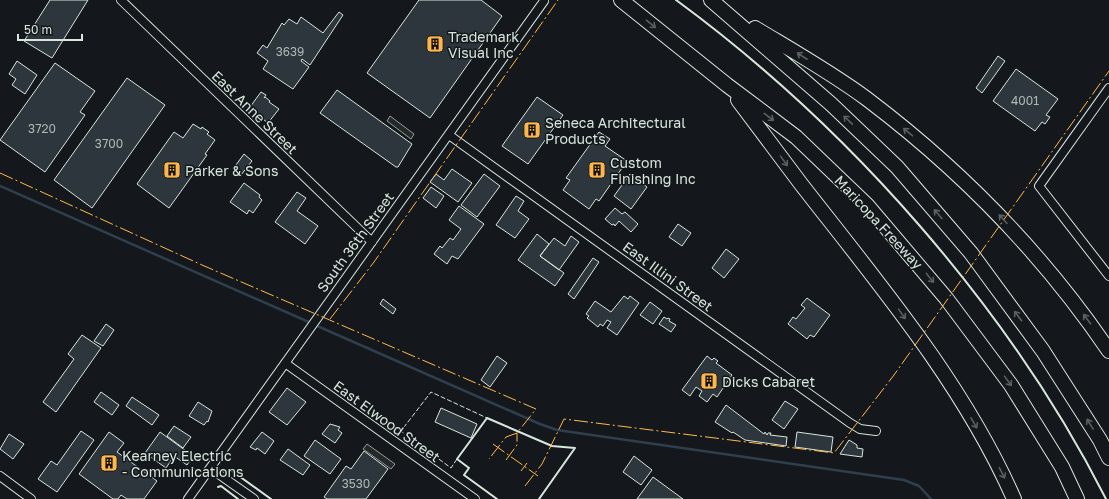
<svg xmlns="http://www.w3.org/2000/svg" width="1109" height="499" font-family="'Golos Text',sans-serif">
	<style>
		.parking { fill: #24282b; stroke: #939e99 }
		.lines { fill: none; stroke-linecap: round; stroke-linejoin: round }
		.stream { stroke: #2f3f4d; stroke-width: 2.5 }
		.building { fill: #2c363c; stroke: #d8e6dc }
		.street-casing { stroke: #d8e6dc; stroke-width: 10 }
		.highway-casing { stroke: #d8e6dc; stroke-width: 16 }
		.street { stroke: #14181c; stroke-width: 8 }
		.highway { stroke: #14181c; stroke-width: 14 }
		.fence { stroke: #d8e6dc; stroke-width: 1; stroke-dasharray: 5 2; stroke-linecap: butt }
		.wall { stroke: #d8e6dc; stroke-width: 2 }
		.power { stroke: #ffb74d; stroke-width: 1; stroke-dasharray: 14 3 2 3; stroke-linecap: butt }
		.oneway { stroke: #59605f }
		.labels { text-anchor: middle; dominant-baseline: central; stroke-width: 3; stroke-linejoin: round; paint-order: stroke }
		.number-label { font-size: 12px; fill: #adbab4 }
		.poi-label { font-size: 14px; fill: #d8e6dc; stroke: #14181c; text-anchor: start }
		.street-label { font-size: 14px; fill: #d8e6dc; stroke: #14181c }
	</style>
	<rect width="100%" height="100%" fill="#14181c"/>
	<path class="parking" d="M390 116 414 134 411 139 387 121Z
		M367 444 395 464 391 469 363 449Z"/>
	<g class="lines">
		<path class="stream" d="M0 186 311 323
			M315 325 540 424 557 430 904 480 919 486 931 499"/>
	</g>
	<path class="building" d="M50 0H88L52 58 24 41Z
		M419 0H481L502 16 430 118 367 73Z
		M339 12 343 15 310 65 302 59 301 61 309 67 293 89 263 69 268 61 257 53 263 45 267 48 282 23 284 25 289 19 297 24 301 17 323 33Z
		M998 56 1005 61 982 93 976 88Z
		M17 61 37 75 25 94 12 85 16 79 9 74Z
		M55 63 95 91 80 112 85 115 45 172 0 140Z
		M1016 69 1058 99 1046 115 1050 117 1045 124 1042 122 1035 131 993 101Z
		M127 78 165 105 92 208 54 180Z
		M337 90 412 144 398 167H396L320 113Z
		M261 92 266 95 264 98 265 97 270 101 269 102 279 109 268 123 254 112 255 111 250 107Z
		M537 97 563 115 528 164 502 146Z
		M193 124 201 129 202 127 209 132 207 134 215 140 205 154 207 155 169 208 137 184 174 132 183 138Z
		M599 132 610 139 605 146 627 161 599 201 596 199 589 209 563 190 570 180 566 178Z
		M244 154 252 161 241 175 233 169Z
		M452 169 472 183 458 202 430 182 436 174 444 180Z
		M484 174 500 186 477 217 461 205Z
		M630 174 647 187 631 209 614 196Z
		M244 183 260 195 259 197 262 200 253 213 249 210 247 214 230 202Z
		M431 187 444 196 436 208 423 198Z
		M297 192 306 198 297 211 318 226 305 244 275 222Z
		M516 196 524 201 518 211 529 219 515 238 496 225Z
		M459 206 484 224 458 259 452 256 447 264 434 254 440 246 442 248 450 238 453 240 461 229 449 220Z
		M615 208 622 214 625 212 638 224 631 232 619 221 615 226 614 224 612 225 605 219Z
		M678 224 691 233 682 246 669 237Z
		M537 234 549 244 540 256 564 273 555 286 518 260Z
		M571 236 579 242 559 270 540 256 554 238 565 246Z
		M726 249 739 259 724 278 712 268Z
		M593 258 599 262 574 299 568 294Z
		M624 296 628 299 630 296 639 303 617 335 607 328 611 322 607 320 603 326 600 324 598 327 587 318 589 316 586 314 595 301 611 312Z
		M807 298 830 315 814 337 810 335 807 339 788 324 793 317 796 319 805 308 801 305Z
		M383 299 396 309 393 314 380 304Z
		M650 302 662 311 653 324 640 315Z
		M664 317 667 319 668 318 670 319 669 321 676 325 671 332 659 324Z
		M106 324 114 330 103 346 94 341Z
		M82 335 101 348 56 412 43 402 74 359 68 354Z
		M497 356 507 363 490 387 481 380Z
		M707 356 712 360 714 358 718 361 716 363 732 375 717 397 713 394 707 402 699 396 702 391 696 387 690 396 682 390Z
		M287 388 306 402 287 425 269 412Z
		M101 392 119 405 112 415 94 402Z
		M132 397 159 415 152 425 126 406Z
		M785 401 798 409 784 429 772 420Z
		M198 402 212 411 208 422 207 421 204 425 189 416Z
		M726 405 764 434 765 432 767 435 768 433H771L770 435 787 437 786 446 745 440 733 432 732 433 715 422Z
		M441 408 477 424 471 438 435 422Z
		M330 424 340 427 338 430 342 433 335 443 322 434Z
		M174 426 191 437 183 448 167 436Z
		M81 431 94 440 57 492 38 479 51 461 57 465Z
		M109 432 124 443 117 452 157 481 144 499H127L121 495 118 499H113L79 474Z
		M160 432 193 456 187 465 174 456 166 468 145 453Z
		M262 432 274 441 265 454 257 448 256 450 250 447Z
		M797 432 833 437 831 452 795 447Z
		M9 434 24 444 13 459 0 449Z
		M315 440 341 459 330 474 304 456Z
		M849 440 857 445V448L863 449 862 457 840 454Z
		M288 449 310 465 303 475 280 460Z
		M364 451 388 469 366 499H327L324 497 346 466 351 469Z
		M634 456 652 470 641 485 623 472Z
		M653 477 683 499H637Z"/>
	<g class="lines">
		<g class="street-casing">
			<path id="street" d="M121 0 372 242
				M1109 88 1039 186 1109 276
				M449 135 850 423 860 429 876 431
				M285 363 475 499
				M210 468 254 499
				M0 476 31 499
				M188 499 544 1"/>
		</g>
		<g class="highway-casing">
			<path id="highway" d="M621 0 727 85 796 137 867 205 946 298 1011 385 1062 467 1077 499
				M711 0 831 104 897 167 971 253 1043 351 1100 440 1109 458
				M755 28C793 51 832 73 867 99 961 170 1043 254 1109 351
				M738 100C759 128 780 156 801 184 878 283 963 383 1014 499"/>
		</g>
		<use href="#street" class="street"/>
		<use href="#highway" class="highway"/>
		<path class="fence" d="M457 459 451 468 401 431 431 392 487 418"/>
		<path class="wall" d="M676 0C849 127 1009 308 1106 499
			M232 471 271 499
			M218 487 221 486 238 499
			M497 499 464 475 469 468 457 459 487 418 552 446 575 448 539 499"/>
		<path class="power" d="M0 173 202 265 536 409 517 433 506 437 489 459
			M330 319 374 262 558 0
			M493 444 538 476
			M506 460 517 445V433
			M521 471 527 463
			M525 486 542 464 564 419 834 453 894 375 1109 71"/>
	</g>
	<defs><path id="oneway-shaft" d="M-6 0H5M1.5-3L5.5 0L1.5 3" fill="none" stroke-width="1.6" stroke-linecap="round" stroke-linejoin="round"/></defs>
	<g class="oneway">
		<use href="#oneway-shaft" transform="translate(651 24) rotate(39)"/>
		<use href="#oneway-shaft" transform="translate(802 56) rotate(-147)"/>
		<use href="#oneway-shaft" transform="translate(769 117) rotate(37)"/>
		<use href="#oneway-shaft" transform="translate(848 120) rotate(-136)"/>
		<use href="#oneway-shaft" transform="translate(908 132) rotate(-141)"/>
		<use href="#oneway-shaft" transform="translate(784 161) rotate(54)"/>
		<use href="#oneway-shaft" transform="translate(938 214) rotate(-131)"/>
		<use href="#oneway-shaft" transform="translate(1003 219) rotate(-132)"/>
		<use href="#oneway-shaft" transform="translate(930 278) rotate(51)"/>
		<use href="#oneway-shaft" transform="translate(902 314) rotate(55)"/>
		<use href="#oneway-shaft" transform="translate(1018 316) rotate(-127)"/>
		<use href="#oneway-shaft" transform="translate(1087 319) rotate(-127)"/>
		<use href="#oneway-shaft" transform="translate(1008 381) rotate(54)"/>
		<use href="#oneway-shaft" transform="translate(974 423) rotate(60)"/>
		<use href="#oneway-shaft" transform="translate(1090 424) rotate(-122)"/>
		<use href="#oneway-shaft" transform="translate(1002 473) rotate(63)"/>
	</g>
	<defs>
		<g id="building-square" transform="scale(0.9)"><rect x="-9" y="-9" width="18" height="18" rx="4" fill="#ffb74d" stroke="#14181c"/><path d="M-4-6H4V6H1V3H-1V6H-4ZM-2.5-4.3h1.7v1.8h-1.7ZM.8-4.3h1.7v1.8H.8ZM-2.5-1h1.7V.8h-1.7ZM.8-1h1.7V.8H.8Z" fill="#111"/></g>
	</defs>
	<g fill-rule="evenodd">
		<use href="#building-square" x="435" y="44"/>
		<use href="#building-square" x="532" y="130"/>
		<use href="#building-square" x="172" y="170"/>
		<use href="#building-square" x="597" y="170"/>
		<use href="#building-square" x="709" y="381"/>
		<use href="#building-square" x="109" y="463"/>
	</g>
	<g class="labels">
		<g class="number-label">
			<text x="290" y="51">3639</text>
			<text x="1025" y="100">4001</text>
			<text x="42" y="128">3720</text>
			<text x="109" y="143">3700</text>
			<text x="356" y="483">3530</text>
		</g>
		<g class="poi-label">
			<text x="448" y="36">Trademark<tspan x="448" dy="16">Visual Inc</tspan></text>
			<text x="545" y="122">Seneca Architectural<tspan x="545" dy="16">Products</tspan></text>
			<text x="610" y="162">Custom<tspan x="610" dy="16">Finishing Inc</tspan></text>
			<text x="185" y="170">Parker &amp; Sons</text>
			<text x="722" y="381">Dicks Cabaret</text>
			<text x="122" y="455">Kearney Electric<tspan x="122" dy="16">- Communications</tspan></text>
		</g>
		<g class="street-label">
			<text transform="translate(255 112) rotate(44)">East Anne Street</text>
			<text transform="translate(879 222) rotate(47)">Maricopa Freeway</text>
			<text transform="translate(355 242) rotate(-54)">South 36th Street</text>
			<text transform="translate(668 276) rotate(36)">East Illini Street</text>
			<text transform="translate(387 421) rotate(36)">East Elwood Street</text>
		</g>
	</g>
	<path d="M18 34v6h64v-6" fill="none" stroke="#d8e6dc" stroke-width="2"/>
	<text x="24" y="34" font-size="12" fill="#d8e6dc" stroke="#14181c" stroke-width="3" paint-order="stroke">50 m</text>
</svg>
